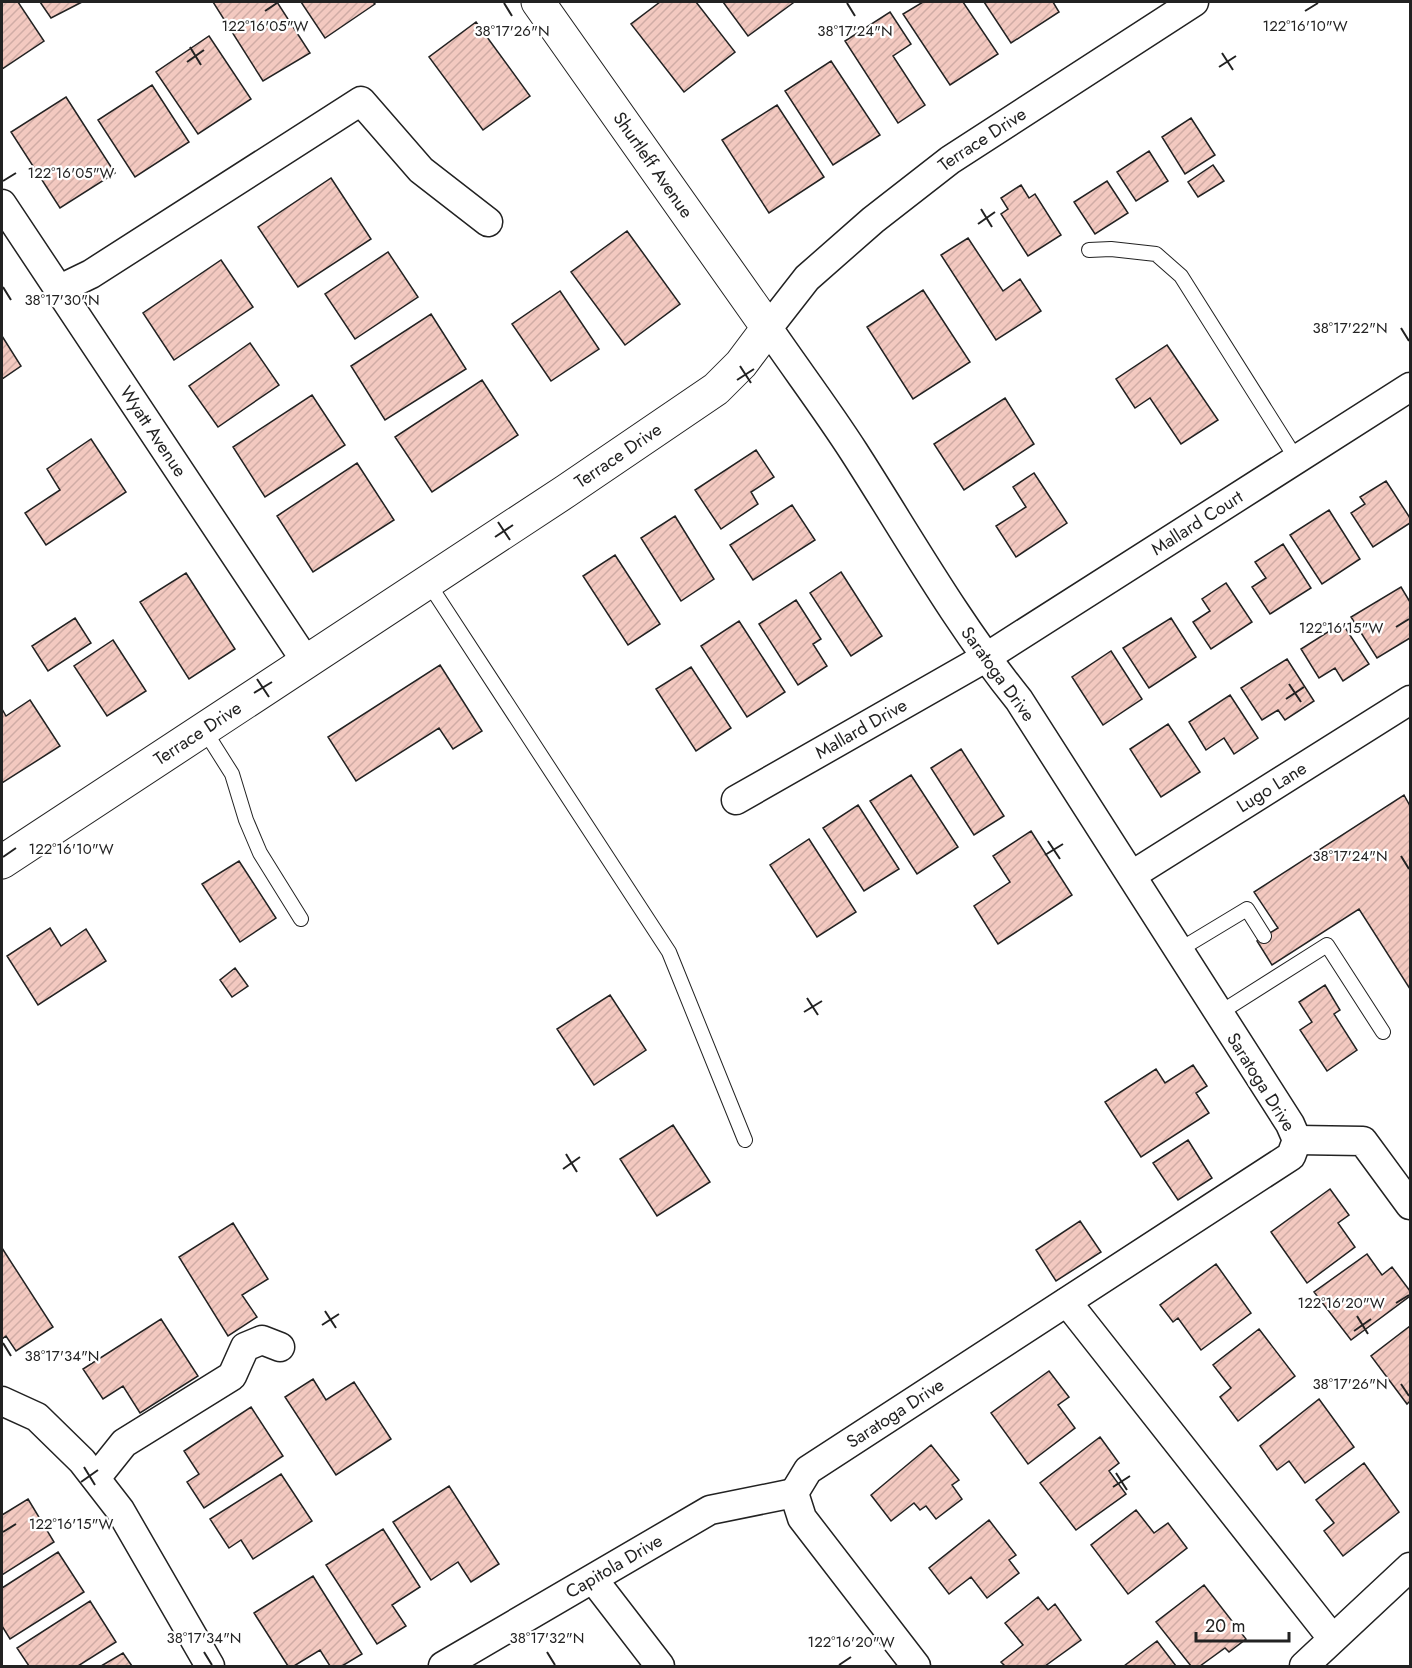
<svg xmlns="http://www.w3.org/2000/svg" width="1412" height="1668" font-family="Jost,sans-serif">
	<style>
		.building { fill: url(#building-hatch); stroke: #222; stroke-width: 1.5 }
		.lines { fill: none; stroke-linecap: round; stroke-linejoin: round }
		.service-casing { stroke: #222; stroke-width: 16 }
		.minor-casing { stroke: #222; stroke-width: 31 }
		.tertiary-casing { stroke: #222; stroke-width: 35 }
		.service { stroke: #fff; stroke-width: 14 }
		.minor { stroke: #fff; stroke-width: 28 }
		.tertiary { stroke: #fff; stroke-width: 33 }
		.ticks { fill: none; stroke: #222; stroke-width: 2 }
		.labels { text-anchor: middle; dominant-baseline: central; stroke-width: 4.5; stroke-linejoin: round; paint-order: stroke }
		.street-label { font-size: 18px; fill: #222; stroke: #fff }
		.ticks-label { font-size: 15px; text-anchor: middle; fill: #222; stroke: #fff; stroke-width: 4.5; stroke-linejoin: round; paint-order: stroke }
	</style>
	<defs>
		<pattern id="building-hatch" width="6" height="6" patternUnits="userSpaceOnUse" patternTransform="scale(1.5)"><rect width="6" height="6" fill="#f3c9c0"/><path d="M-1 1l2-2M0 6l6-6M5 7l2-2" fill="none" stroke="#d0aca5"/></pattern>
	</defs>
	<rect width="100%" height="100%" fill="#fff"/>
	<path class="building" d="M2 2H18L44 41 2 69Z
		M40 2H82L51 18Z
		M213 2H277L310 53 263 81Z
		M301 2H373L375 4 325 38Z
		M660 2H696L735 52 684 92 631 24Z
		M723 2H792L793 3 748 36Z
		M923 2H963L998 54 950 85 903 14Z
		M984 2H1053L1059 12 1011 43Z
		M890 12 911 44 893 56 925 105 898 123 845 41Z
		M476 22 530 96 483 130 429 57Z
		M209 36 251 99 198 134 156 72Z
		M831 61 880 135 833 165 785 91Z
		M152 85 189 142 135 177 98 120Z
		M66 97 115 173 60 208 11 132Z
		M777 105 824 177 769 213 722 140Z
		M1191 118 1215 155 1185 174 1162 137Z
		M1149 151 1168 181 1136 201 1117 172Z
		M1213 165 1224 181 1198 197 1188 182Z
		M331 178 371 239 298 287 258 227Z
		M1107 181 1128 213 1095 234 1074 202Z
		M1021 185 1029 198 1035 194 1061 235 1028 256 1001 214 1008 209 1001 198Z
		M627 231 680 304 625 345 571 272Z
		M968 238 1003 291 1020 279 1041 311 996 340 941 255Z
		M388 252 418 297 355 339 325 294Z
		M221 260 253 307 174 360 143 313Z
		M923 290 970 362 913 399 867 327Z
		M560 291 599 349 551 381 512 324Z
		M431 314 466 369 385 420 351 366Z
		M2 336 21 366 2 379Z
		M250 343 279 385 218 427 189 386Z
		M1167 345 1218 420 1181 444 1150 398 1135 408 1116 379Z
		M482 380 518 435 432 492 395 437Z
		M312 395 345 445 265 497 233 447Z
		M1005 398 1034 444 964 490 934 444Z
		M91 439 126 492 46 545 25 513 60 490 47 469Z
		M756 450 774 477 751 492 758 504 721 529 695 490Z
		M357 463 394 520 313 572 277 516Z
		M1034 473 1067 523 1016 557 996 526 1026 507 1013 487Z
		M1386 481 1410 518V523L1373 547 1351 513 1365 504 1360 497Z
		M792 505 815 540 753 580 730 545Z
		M1329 510 1360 559 1322 584 1290 535Z
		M675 516 714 579 681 601 641 538Z
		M1283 544 1311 588 1270 614 1252 587 1266 578 1255 562Z
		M615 555 660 624 628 645 583 576Z
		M841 572 882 636 851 656 810 593Z
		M186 573 235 649 189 679 140 602Z
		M1226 583 1252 622 1211 649 1193 622 1210 611 1202 599Z
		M1401 587 1410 602V638L1377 658 1351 617Z
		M796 600 821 639 813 644 827 666 798 685 759 624Z
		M75 618 91 643 48 671 32 646Z
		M1171 618 1196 657 1149 688 1123 648Z
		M739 621 785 692 747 717 701 646Z
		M1342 623 1369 664 1343 681 1335 668 1319 678 1301 649Z
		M113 640 146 691 107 716 74 666Z
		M1111 651 1142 699 1103 725 1072 677Z
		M1287 659 1314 701 1285 720 1278 710 1262 720 1241 688Z
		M440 665 482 731 453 749 439 728 356 781 328 737Z
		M691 667 731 728 696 751 656 689Z
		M1230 695 1258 738 1234 754 1224 738 1206 750 1189 722Z
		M30 700 60 746 2 783V709L6 716Z
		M1168 724 1200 772 1161 797 1130 749Z
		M961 749 1004 816 974 835 931 768Z
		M911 775 958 847 917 874 870 801Z
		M1404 795 1410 806V989L1359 909 1272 965 1257 941 1278 928 1254 892Z
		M858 805 899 869 864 891 823 828Z
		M1031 831 1072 895 998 944 974 906 1010 882 993 856Z
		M809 839 856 912 817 937 770 865Z
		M239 861 276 918 240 942 202 884Z
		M50 928 61 946 86 929 106 961 38 1005 7 956Z
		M235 968 248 986 232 997 220 980Z
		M1325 985 1340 1010 1334 1014 1357 1050 1327 1071 1300 1030 1312 1022 1299 1002Z
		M610 995 646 1050 594 1085 557 1029Z
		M1193 1065 1207 1086 1196 1093 1209 1113 1141 1157 1105 1102 1156 1069 1165 1083Z
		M673 1125 710 1182 657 1216 620 1159Z
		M1188 1140 1212 1178 1178 1200 1153 1163Z
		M1330 1189 1349 1215 1338 1223 1355 1247 1307 1283 1271 1232Z
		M1080 1221 1101 1252 1056 1281 1036 1250Z
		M233 1223 268 1279 242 1295 257 1317 228 1336 179 1257Z
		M2 1248 53 1327 16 1351 6 1336 2 1339Z
		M1367 1254 1382 1275 1392 1267 1410 1291V1296L1351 1340 1314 1292Z
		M1216 1264 1251 1313 1201 1350 1178 1318 1173 1322 1160 1305Z
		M161 1319 198 1376 140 1413 123 1386 103 1399 83 1369Z
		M1410 1326V1401L1407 1404 1371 1356Z
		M1259 1329 1295 1376 1238 1421 1220 1397 1231 1388 1213 1365Z
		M1049 1371 1069 1397 1058 1405 1075 1428 1028 1464 991 1413Z
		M313 1379 326 1400 354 1382 391 1439 336 1475 285 1397Z
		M1319 1399 1354 1447 1305 1483 1289 1461 1277 1470 1260 1446Z
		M251 1407 283 1456 204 1508 187 1482 199 1474 184 1451Z
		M1100 1437 1119 1463 1109 1471 1126 1494 1076 1530 1040 1483Z
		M931 1445 959 1480 952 1485 962 1499 936 1519 926 1506 920 1510 914 1503 891 1521 871 1495Z
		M1364 1463 1399 1512 1343 1556 1324 1531 1334 1523 1316 1500Z
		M281 1474 312 1521 253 1559 241 1540 229 1548 210 1519Z
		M449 1486 499 1564 471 1582 458 1562 431 1580 393 1522Z
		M28 1499 54 1542 2 1575V1515Z
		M1136 1510 1154 1533 1168 1523 1187 1548 1128 1594 1091 1545Z
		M989 1520 1016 1555 1009 1560 1019 1573 987 1598 971 1577 949 1594 929 1568Z
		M383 1529 420 1587 392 1605 406 1626 377 1644 326 1565Z
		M58 1552 84 1592 10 1639 2 1626V1588Z
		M313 1576 362 1654 342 1666H330L320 1650 294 1666H288L254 1613Z
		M1204 1585 1246 1639 1229 1652 1225 1648 1200 1666H1191L1156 1622Z
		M1038 1597 1048 1610 1055 1604 1081 1640 1045 1666H1005L1001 1662 1023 1645 1005 1623Z
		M90 1601 116 1642 78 1666H29L17 1648Z
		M1157 1641 1176 1666H1124Z
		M123 1653 132 1666H101Z"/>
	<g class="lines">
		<g class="service-casing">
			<path id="service" d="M1089 250 1111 249 1156 254 1181 276 1297 460
				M427 581 669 952 745 1140
				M203 728 232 774 246 820 260 853 301 919
				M1179 950 1247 909 1264 936
				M1218 1014 1327 945 1383 1032"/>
		</g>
		<g class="minor-casing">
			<g id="minor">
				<path id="s1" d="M2 204 305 660"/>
				<path d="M60 289 91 274 361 101 421 170 488 222"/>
				<path id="s2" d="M736 800 985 658 1410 387"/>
				<path id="s3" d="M1132 875 1410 700"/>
				<path d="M1297 1140 1363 1141 1410 1205"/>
				<path d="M1067 1302 1332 1638"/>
				<path d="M2 1401 37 1417 82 1461 120 1510 210 1666"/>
				<path d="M96 1478 124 1443 232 1376 245 1347 262 1340 280 1347"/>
				<path d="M593 1579 660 1666"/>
				<path id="s4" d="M443 1666 710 1510 794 1493"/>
				<path id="s5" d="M916 1666 802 1518 794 1493 808 1470 1291 1156 1297 1140 1290 1124 1019 700C956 622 908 536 854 452 827 410 796 369 768 328L807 278 873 220 950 160 1194 2"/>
				<path d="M1304 1666 1410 1567"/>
			</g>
		</g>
		<g class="tertiary-casing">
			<g id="tertiary">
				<path id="s6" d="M2 862 566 491 716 389 741 364 768 328 538 2"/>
			</g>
		</g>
		<use href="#service" class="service"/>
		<use href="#minor" class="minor"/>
		<use href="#tertiary" class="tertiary"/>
	</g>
	<path class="ticks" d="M504 3 512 16M847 3 855 16M265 11 277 3M1305 11 1318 3M190 47 201 65M1222 53 1233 70M187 62 204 50M1219 67 1236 56M3 181 16 173M981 209 992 227M978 224 995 212M3 287 11 300M1401 328 1409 341M740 366 751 383M737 380 754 369M498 522 510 540M495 537 513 525M1396 627 1409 619M257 679 269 697M1289 684 1301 702M254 693 272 682M1286 699 1304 687M1048 841 1060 859M1045 855 1063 844M1401 856 1409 869M3 857 16 848M807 998 818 1015M804 1012 822 1001M566 1154 577 1172M563 1169 580 1157M1396 1303 1409 1295M325 1311 336 1328M1357 1316 1368 1334M322 1325 339 1314M1354 1331 1371 1319M3 1343 11 1356M1401 1384 1409 1396M84 1467 95 1485M1116 1473 1127 1490M81 1482 98 1470M1113 1487 1130 1476M3 1532 16 1524M204 1652 212 1665M547 1652 555 1665M839 1665 851 1657"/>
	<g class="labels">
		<g class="street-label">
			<text stroke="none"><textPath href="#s5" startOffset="2090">Terrace Drive</textPath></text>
			<text transform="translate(653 165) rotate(55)">Shurtleff Avenue</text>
			<text stroke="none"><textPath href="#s1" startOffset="273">Wyatt Avenue</textPath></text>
			<text stroke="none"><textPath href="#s6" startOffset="738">Terrace Drive</textPath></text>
			<text stroke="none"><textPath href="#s2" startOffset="538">Mallard Court</textPath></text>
			<text transform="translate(998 674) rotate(54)">Saratoga Drive</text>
			<text stroke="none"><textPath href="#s2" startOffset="144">Mallard Drive</textPath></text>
			<text stroke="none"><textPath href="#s6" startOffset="234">Terrace Drive</textPath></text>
			<text stroke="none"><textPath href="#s3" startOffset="165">Lugo Lane</textPath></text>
			<text transform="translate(1261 1082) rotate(58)">Saratoga Drive</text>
			<text stroke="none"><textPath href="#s5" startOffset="344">Saratoga Drive</textPath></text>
			<text stroke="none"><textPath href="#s4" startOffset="198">Capitola Drive</textPath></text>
		</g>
	</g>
	<g class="ticks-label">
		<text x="265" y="31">122°16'05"W</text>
		<text x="1305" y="31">122°16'10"W</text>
		<text x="512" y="36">38°17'26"N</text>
		<text x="855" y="36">38°17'24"N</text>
		<text x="71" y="178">122°16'05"W</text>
		<text x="62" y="305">38°17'30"N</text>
		<text x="1350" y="333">38°17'22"N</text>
		<text x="1341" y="633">122°16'15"W</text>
		<text x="71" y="854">122°16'10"W</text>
		<text x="1350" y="861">38°17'24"N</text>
		<text x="1341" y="1308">122°16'20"W</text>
		<text x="62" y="1361">38°17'34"N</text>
		<text x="1350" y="1389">38°17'26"N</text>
		<text x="71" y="1529">122°16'15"W</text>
		<text x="204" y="1643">38°17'34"N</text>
		<text x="547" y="1643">38°17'32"N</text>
		<text x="851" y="1647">122°16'20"W</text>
	</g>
	<rect width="1412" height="1668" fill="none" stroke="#222222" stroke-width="6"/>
	<path d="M1196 1632v9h93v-9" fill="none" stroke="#222222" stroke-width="3"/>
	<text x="1205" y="1632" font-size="18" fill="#222222" stroke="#ffffff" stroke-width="4.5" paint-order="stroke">20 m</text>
</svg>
